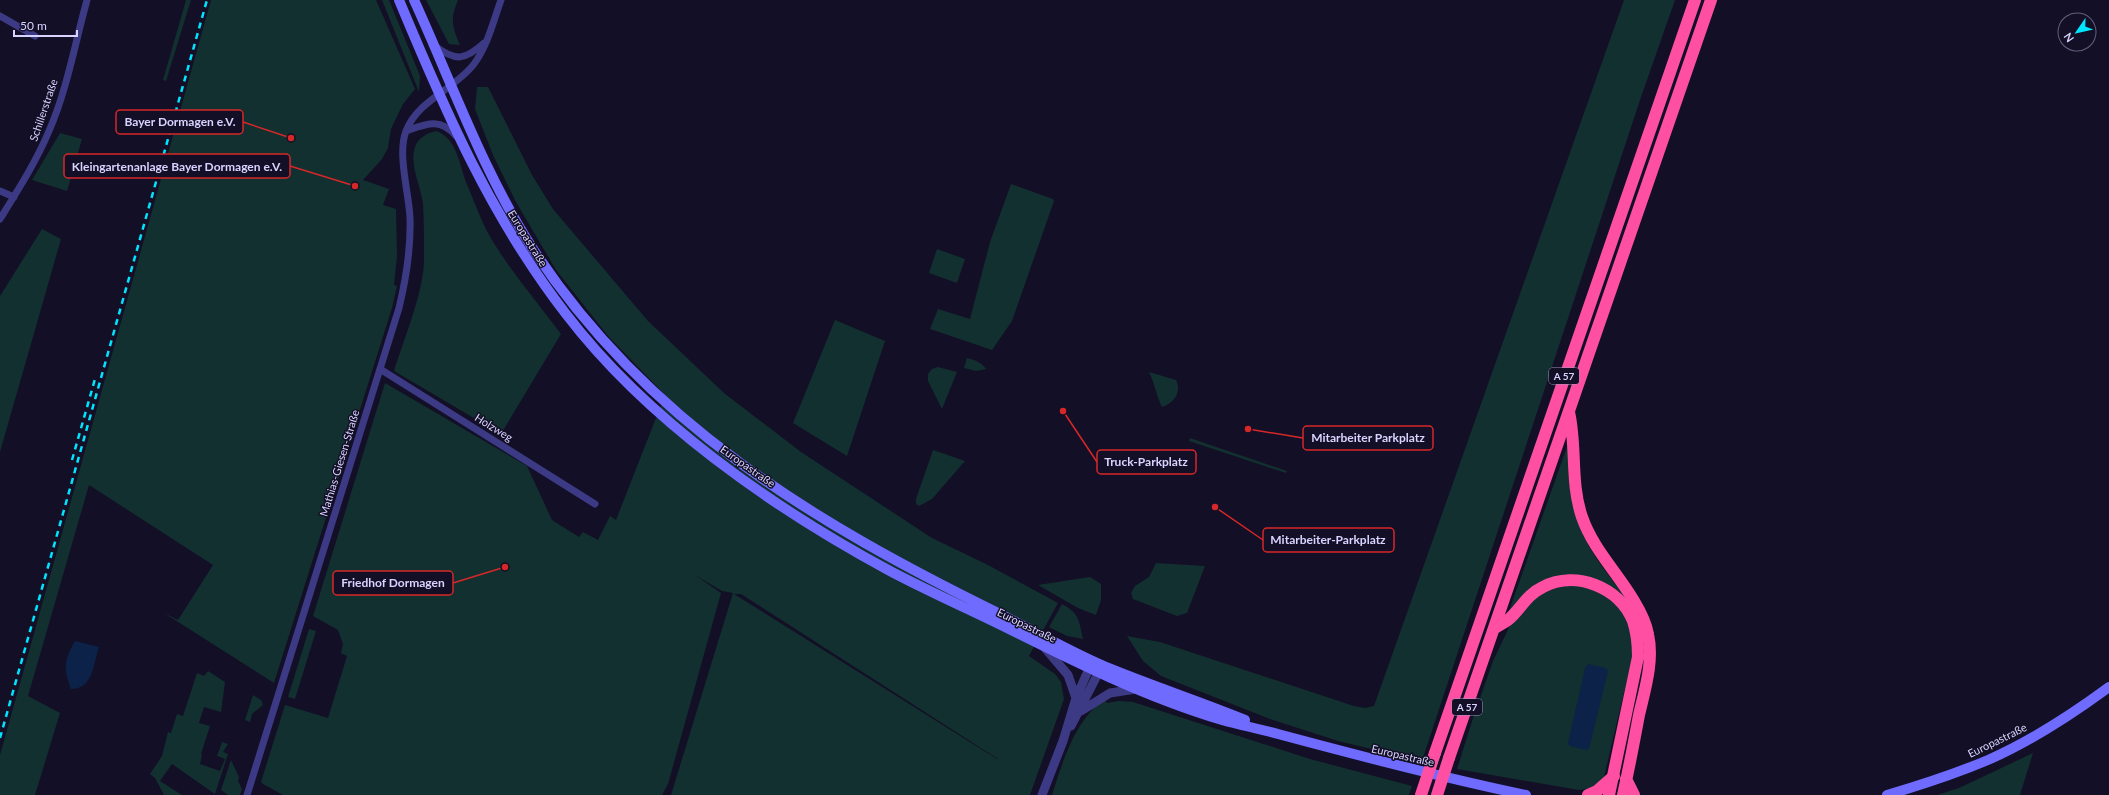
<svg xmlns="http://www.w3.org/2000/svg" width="2109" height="795" font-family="Lato,sans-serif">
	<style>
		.green { fill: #12302f; fill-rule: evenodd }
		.water { fill: #0c2248 }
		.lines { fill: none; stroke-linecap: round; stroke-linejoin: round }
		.minor { stroke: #3d3a85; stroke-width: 7 }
		.tertiary { stroke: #3d3a85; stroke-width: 9 }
		.secondary { stroke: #6f6bff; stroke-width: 10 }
		.motorway { stroke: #ff4fa3; stroke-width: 12 }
		.rail { stroke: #00e5ff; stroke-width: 2.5; stroke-dasharray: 6 5; stroke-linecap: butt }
		.motorway-bridge { stroke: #ff4fa3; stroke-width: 12 }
		.labels { text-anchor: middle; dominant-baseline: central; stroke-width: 3; stroke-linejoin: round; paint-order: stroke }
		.shield { fill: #130f26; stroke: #9e99be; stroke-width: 1 }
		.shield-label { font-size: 10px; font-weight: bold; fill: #d9d4ff }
		.street-label { font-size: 11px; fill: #d9d4ff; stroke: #130f26 }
		.leader { fill: none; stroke: #d62828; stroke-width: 1.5 }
		.callout-dot { fill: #d62828; stroke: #130f26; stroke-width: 1.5 }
		.callout { fill: #130f26; stroke: #d62828; stroke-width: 1.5 }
		.callout-label { font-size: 12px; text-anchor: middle; font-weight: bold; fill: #d9d4ff }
	</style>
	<rect width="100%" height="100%" fill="#130f26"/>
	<path class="green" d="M186 0H191L166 81 163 80Z
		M211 0H376L415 89 403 104 391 129 388 148 382 159 363 180 389 189 383 205 396 209 397 256 394 285 397 286 392 308 274 683 164 613 178 620 213 565 89 485 28 696 60 713 35 795H0V755Z
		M382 0H389L420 76 419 92Z
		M426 0H458C450 20 452 26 460 45L449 44Z
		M1624 0H1675L1640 100 1422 761 1338 741 1270 719 1161 676 1143 661 1127 636 1160 642 1354 706 1365 708 1374 706Z
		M477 87H488L532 175 553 209 648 321 724 393 801 452 932 538 988 565 1058 603 1029 656 1055 674 1061 682 1064 699 1030 795H671L733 593 722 591 695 575 721 593 668 784 662 795H283L263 784 261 782 285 705 328 718 347 656 341 653 343 644 338 630 313 616 385 383 527 466 552 520 579 537 583 532 598 540 610 516 616 520 665 395 608 336 556 270 516 202 493 155 475 109ZM734 594H741L998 759H997Z
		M436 131C458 138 460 169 468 187 476 205 482 224 492 240 512 273 538 303 561 334L501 434 394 371C404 338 424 292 424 259 424 241 424 222 423 204 421 186 409 165 415 147 418 138 427 133 436 131Z
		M60 133 82 139 67 191 32 180Z
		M1011 184 1053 199 1054 201 1012 321 992 350 930 329 938 309 970 319 990 242Z
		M42 229 61 239 0 452V296Z
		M937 249 965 259 957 283 929 273Z
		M835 320 885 341 847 456 793 423Z
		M967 358C975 360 981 362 986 369L976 371 964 368Z
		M938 367 957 372 942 409 928 381V374L932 369Z
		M1149 372 1176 380C1182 392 1174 403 1162 407 1156 395 1155 384 1149 372Z
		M1190 438 1287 471 1286 473 1189 441Z
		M1569 441C1566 472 1570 508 1584 537 1596 562 1616 584 1633 607L1574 576 1509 611Z
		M933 450 965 461 932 499 919 506 916 504V499Z
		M1156 563 1205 566 1187 613 1177 616 1133 599 1131 593 1135 586 1149 577Z
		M1090 577 1101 584V600L1096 615 1078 608 1038 585Z
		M1573 584 1601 591 1622 609 1633 638 1632 659 1604 777C1596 786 1590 789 1579 790L1457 769 1474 715 1493 661 1512 621 1545 589Z
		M1062 604C1079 613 1079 620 1083 639L1067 636 1049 627Z
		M309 629 316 631 295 699 288 697Z
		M208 671 225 682 221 712 204 707 199 723 210 726 201 754 202 755 200 764 220 771 225 759 217 756 222 742 228 744 223 752 228 754 215 794 172 764 160 781 182 795H164L155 778 150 774 162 756 168 732 171 733 177 714 183 716 197 673 204 676Z
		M253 695 261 700 263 705 252 714 250 722 245 720Z
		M1104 699 1107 703 1119 701 1133 702 1310 759 1412 786 1409 795H1052C1063 761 1074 722 1104 699Z
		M2033 753 2020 795H1937L1959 788Z
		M231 760 239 777 238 781 242 789 240 795H228L221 790Z"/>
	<path class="water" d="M75 641 99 647C93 665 93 689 71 689 63 668 64 660 75 641Z
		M1588 664 1606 668 1608 671 1589 749 1586 750 1570 746 1568 743 1585 668Z"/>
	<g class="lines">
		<path class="minor" d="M0 16 35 36
			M435 46C456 62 465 60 484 43
			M406 131C426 124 440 117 456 136
			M0 191 14 197
			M0 219C18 190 36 162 49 131 67 90 75 43 87 0
			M380 369 595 504
			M247 795 399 308C406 279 411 248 410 218 409 193 397 154 406 131 418 100 455 89 474 64 488 45 493 22 501 0"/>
		<path class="tertiary" d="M1045 648 1068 675 1076 698
			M1081 711 1110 693 1136 689
			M1071 726 1102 666
			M1042 795 1063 741 1076 698 1092 662"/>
		<path class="secondary" d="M399 0C446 113 491 217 566 314 647 420 773 508 890 571 926 590 964 607 1001 625 1073 661 1145 697 1222 720 1240 725 1260 729 1278 734 1360 756 1443 778 1526 795
			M414 0C452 83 483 172 533 249 647 423 815 523 998 613 1035 631 1072 653 1111 669 1155 687 1201 702 1245 720
			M1887 795C1921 785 1955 774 1988 760 2031 741 2071 715 2109 687"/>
		<path class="motorway" d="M1569 412C1577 447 1570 482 1582 517 1593 549 1617 572 1634 601 1640 611 1646 623 1648 634 1654 661 1645 689 1639 715 1634 742 1629 768 1623 795
			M1495 628C1499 625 1504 623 1508 620 1521 609 1526 595 1543 587 1576 570 1619 587 1633 621 1637 633 1638 645 1638 657L1609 795
			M1435 753 1695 0
			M1449 758 1711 0
			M1626 779 1634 795
			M1588 795 1597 791 1614 776"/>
		<path class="rail" d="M72 460 95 379
			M0 738 207 0"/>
		<path class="motorway-bridge" d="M1421 795 1435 753
			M1437 795 1449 758"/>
	</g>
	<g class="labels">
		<g class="shield">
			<rect x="1549" y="368" width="30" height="16" rx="3"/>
			<rect x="1452" y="699" width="30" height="16" rx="3"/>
		</g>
		<g class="shield-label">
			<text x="1564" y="376">A 57</text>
			<text x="1467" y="707">A 57</text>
		</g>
		<g class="street-label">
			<text transform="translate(43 110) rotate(-71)">Schillerstraße</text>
			<text transform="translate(528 238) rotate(58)">Europastraße</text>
			<text transform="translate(494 427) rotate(32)">Holzweg</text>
			<text transform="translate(339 463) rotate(-73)">Mathias-Giesen-Straße</text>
			<text transform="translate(748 466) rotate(35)">Europastraße</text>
			<text transform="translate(1027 625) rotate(26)">Europastraße</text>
			<text transform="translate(1997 740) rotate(-26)">Europastraße</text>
			<text transform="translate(1403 755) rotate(13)">Europastraße</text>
		</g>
	</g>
	<path class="leader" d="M291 138L243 122M355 186L290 166M1248 429L1303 438M1063 411L1097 462M1215 507L1263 540M505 567L453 583"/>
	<g class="callout-dot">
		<circle cx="291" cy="138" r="4"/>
		<circle cx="355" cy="186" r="4"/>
		<circle cx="1248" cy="429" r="4"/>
		<circle cx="1063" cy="411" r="4"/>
		<circle cx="1215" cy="507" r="4"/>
		<circle cx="505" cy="567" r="4"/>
	</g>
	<g class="callout">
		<rect x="116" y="110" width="127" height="24" rx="4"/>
		<rect x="64" y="154" width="226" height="24" rx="4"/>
		<rect x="1303" y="426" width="130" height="24" rx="4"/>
		<rect x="1097" y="450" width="99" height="24" rx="4"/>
		<rect x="1263" y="528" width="131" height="24" rx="4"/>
		<rect x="333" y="571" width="120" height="24" rx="4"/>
	</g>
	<g class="callout-label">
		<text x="180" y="126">Bayer Dormagen e.V.</text>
		<text x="177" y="171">Kleingartenanlage Bayer Dormagen e.V.</text>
		<text x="1368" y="442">Mitarbeiter Parkplatz</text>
		<text x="1146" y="466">Truck-Parkplatz</text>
		<text x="1328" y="544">Mitarbeiter-Parkplatz</text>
		<text x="393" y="587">Friedhof Dormagen</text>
	</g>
	<g transform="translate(2077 32) rotate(236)"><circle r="19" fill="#130f26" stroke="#625e7d"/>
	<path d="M0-3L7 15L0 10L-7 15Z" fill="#00e5ff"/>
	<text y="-6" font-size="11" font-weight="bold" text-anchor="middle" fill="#d9d4ff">N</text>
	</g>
	<path d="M14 30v6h63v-6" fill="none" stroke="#d9d4ff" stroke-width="2"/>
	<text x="20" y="30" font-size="12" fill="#d9d4ff" stroke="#130f26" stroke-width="3" paint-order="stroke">50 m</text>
</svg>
